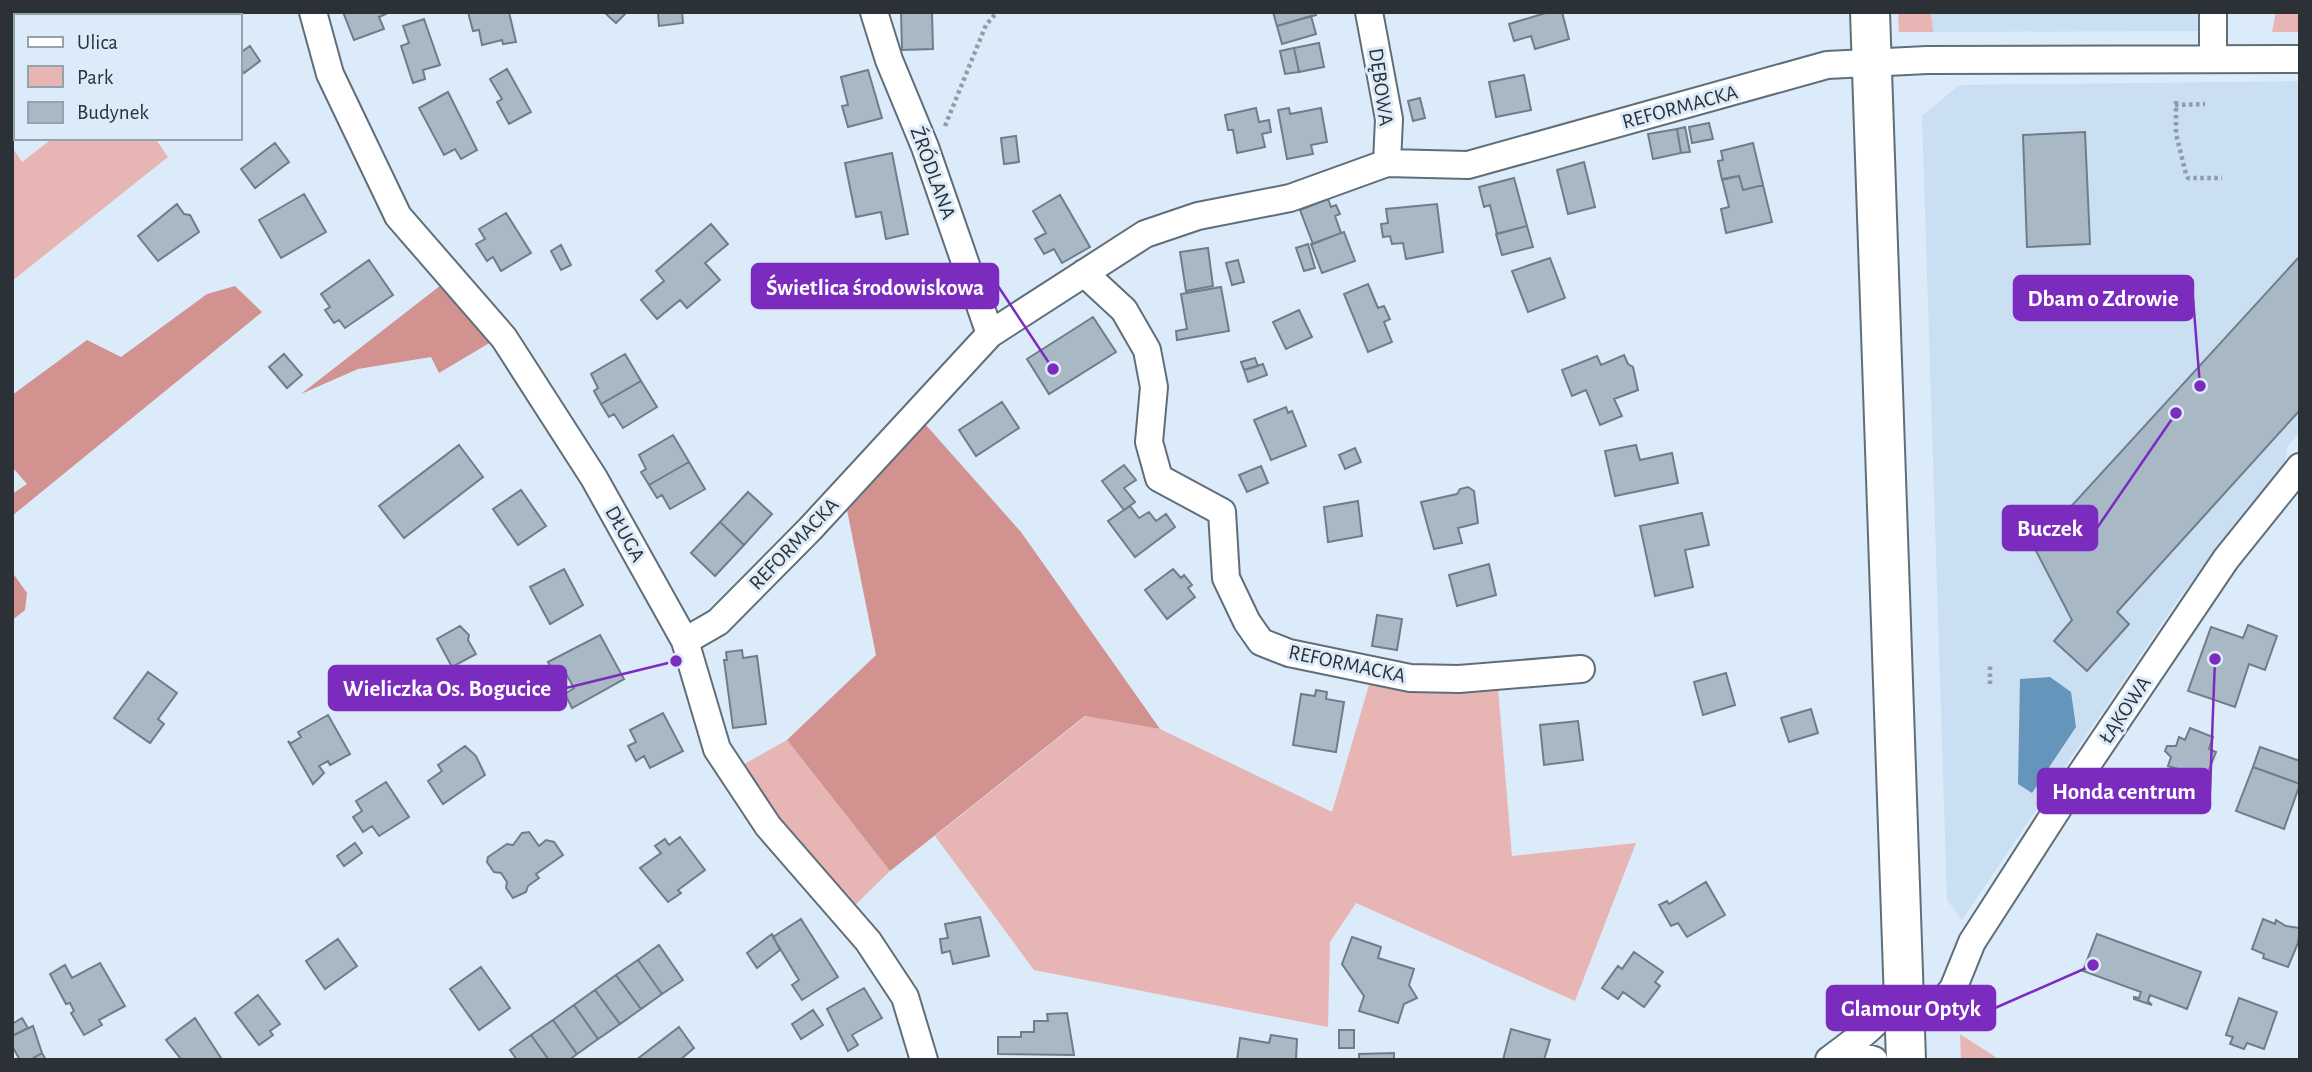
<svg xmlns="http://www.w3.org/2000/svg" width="2312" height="1072" font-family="'Alegreya Sans',sans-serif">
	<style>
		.built { fill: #cadff2 }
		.green { fill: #e7b5b3 }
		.forest { fill: #d19290 }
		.water { fill: #6695bb }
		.building { fill: #a9b8c5; stroke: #6f7d89; stroke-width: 2 }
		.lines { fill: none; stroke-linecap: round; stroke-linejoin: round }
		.minor-casing { stroke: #606e7a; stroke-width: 30 }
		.primary-casing { stroke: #606e7a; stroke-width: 42 }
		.path { stroke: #919ca6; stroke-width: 4.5; stroke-dasharray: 3.5 3.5; stroke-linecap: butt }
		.minor { stroke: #fff; stroke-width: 26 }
		.primary { stroke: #fff; stroke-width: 38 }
		.labels { text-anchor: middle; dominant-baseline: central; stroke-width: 6; stroke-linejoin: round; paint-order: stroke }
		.street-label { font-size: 21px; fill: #2b3136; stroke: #dcebf9 }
		.leader { fill: none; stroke: #7b2cbf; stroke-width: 2.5 }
		.callout-dot { fill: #7b2cbf; stroke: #dcebf9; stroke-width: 2.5 }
		.callout { fill: #7b2cbf; stroke: #7b2cbf; stroke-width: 2.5 }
		.callout-label { font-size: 23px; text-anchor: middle; font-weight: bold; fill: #fff }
	</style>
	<rect width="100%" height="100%" fill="#dcebf9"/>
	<path class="built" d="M1931 12H2198V31L1933 32Z
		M2300 81V431L2287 447 2285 463 2179 598 1962 920 1947 900 1922 116 1959 85Z"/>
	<path class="green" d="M1898 12H1931L1933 32H1899Z
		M2276 12H2300V32H2272Z
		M53 138H155L168 157 12 281V147L22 162Z
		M1371 678 1498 688 1512 856 1636 843 1575 1001 1356 903 1330 942 1328 1027 1034 970 935 836 1086 716 1160 729 1332 812Z
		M787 740 890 871 851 909 763 804 739 767Z
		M1960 1034 2000 1060H1961Z"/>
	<path class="forest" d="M441 285 491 342 439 373 431 357 358 369 301 394Z
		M235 286 262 312 12 516V494L27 484 12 467V395L87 340 121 357 207 294Z
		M925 424 1021 532 1160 729 1085 716 890 871 787 740 876 655 846 505Z
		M12 572 27 593 25 610 15 618H12Z"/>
	<path class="water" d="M2050 677 2071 692 2076 727 2032 793 2018 784 2020 679Z"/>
	<path class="building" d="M129 12H177L172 16H132Z
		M343 12H390L379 17 384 29 354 40Z
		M468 12H509L516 42 503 44 502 40 482 45 479 30 473 31Z
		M604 12H625L626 13 616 23Z
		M658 12H682L683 23 659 26Z
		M901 12H932L933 49 902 50Z
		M1273 12H1315L1316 15 1277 26Z
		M1549 12H1562L1569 39 1535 49 1531 36 1514 41 1509 24Z
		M1311 16 1316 34 1282 44 1277 26Z
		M424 19 440 65 423 70 425 79 413 83 401 46 409 43 403 26Z
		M1319 43 1324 67 1299 72 1294 48Z
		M250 46 260 61 244 73 240 67V53Z
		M1294 48 1299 72 1285 74 1280 51Z
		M507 69 531 112 509 124 497 102 502 99 490 79Z
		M868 70 882 118 848 127 842 106 848 105 841 77Z
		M1524 75 1531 110 1496 117 1489 82Z
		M448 92 477 150 461 159 455 149 444 155 419 108Z
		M1420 98 1425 118 1413 121 1408 101Z
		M1256 108 1259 122 1269 120 1271 132 1262 134 1265 147 1237 153 1233 130H1228L1225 115Z
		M1289 108 1290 114 1321 108 1327 142 1311 145 1313 154 1287 159 1278 110Z
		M1709 123 1713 139 1692 143 1689 127Z
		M1685 127 1690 152 1681 153 1677 129Z
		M1677 129 1681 153 1653 159 1648 134Z
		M2085 132 2090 244 2027 247 2023 135Z
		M1016 136 1019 162 1004 164 1001 138Z
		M275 143 289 162 255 188 241 169Z
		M1753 143 1763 185 1743 190 1739 176 1722 180 1718 161 1723 160 1721 151Z
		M892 153 908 234 886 239 881 212 856 217 845 163Z
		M1584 162 1595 207 1568 214 1557 170Z
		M1739 176 1743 190 1763 185 1772 222 1726 233 1721 209 1729 207 1722 179Z
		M1514 178 1527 226 1497 234 1490 205 1484 207 1479 187Z
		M304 194 326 232 281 258 259 220Z
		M1060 195 1090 247 1062 263 1054 249 1044 254 1035 239 1046 233 1033 211Z
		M1328 199 1331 207 1336 205 1340 214 1335 216 1341 233 1313 244 1300 210Z
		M177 204 184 214 190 215 199 232 158 261 138 236Z
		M1437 204 1443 252 1406 259 1403 243 1392 244 1390 236 1383 237 1381 224 1388 223 1386 209Z
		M506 213 531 253 501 271 493 257 487 261 476 244 485 239 479 229Z
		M711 224 728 244 705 263 720 280 687 308 680 300 657 319 641 300 664 281 656 271Z
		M1527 226 1533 247 1502 255 1496 234Z
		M1344 232 1355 261 1322 273 1311 244Z
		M1308 244 1315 268 1304 271 1296 248Z
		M561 245 571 265 561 270 551 251Z
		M1208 248 1213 286 1186 291 1180 252Z
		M2300 256V410L2117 612 2129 624 2087 671 2054 641 2072 620 2034 547Z
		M1550 258 1565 298 1528 312 1512 271Z
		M369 260 393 295 345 328 339 320 334 323 325 310 330 307 321 294Z
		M1238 260 1244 282 1232 285 1226 263Z
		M1368 284 1378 308 1384 306 1390 319 1384 322 1392 342 1368 352 1344 294Z
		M1221 287 1229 331 1177 340 1176 331 1187 329 1181 294Z
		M1299 310 1312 337 1286 349 1273 322Z
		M1093 317 1116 352 1049 394 1027 359Z
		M284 354 302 375 287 388 269 367Z
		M625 354 641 381 601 404 594 391 598 388 591 374Z
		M1624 355 1628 364 1633 367 1638 390 1614 399 1622 416 1600 425 1586 390 1572 396 1562 370 1597 356 1601 365Z
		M1255 358 1258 366 1244 370 1241 362Z
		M1263 364 1267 375 1248 382 1244 370Z
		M641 381 657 407 623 428 614 414 609 417 601 404Z
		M1002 402 1019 428 976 456 959 430Z
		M1286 407 1288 413 1292 411 1306 446 1271 460 1254 420Z
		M673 435 689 462 649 485 641 472 646 469 639 455Z
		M459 445 483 477 404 538 379 506Z
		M1636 445 1640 460 1672 453 1678 483 1615 496 1605 451Z
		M1355 448 1361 462 1345 469 1339 455Z
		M689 462 705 489 670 509 662 495 657 498 649 485Z
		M1124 465 1136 480 1124 488 1135 502 1124 510 1102 481Z
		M1261 466 1268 483 1247 492 1239 475Z
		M1468 487 1474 491 1478 523 1458 528 1462 543 1434 549 1421 502 1457 494 1460 489Z
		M521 490 546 526 518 545 493 509Z
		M748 492 772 514 744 545 720 522Z
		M1358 501 1362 536 1328 542 1324 507Z
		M1130 506 1139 518 1149 512 1156 521 1166 514 1175 527 1135 557 1108 521Z
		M1702 513 1709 545 1685 550 1693 587 1655 596 1640 526Z
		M720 522 744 545 715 576 691 553Z
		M1489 564 1496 595 1457 606 1449 575Z
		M564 569 583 605 550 624 530 587Z
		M1173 569 1181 578 1184 575 1192 585 1188 588 1195 597 1167 619 1145 590Z
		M1377 615 1402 619 1397 650 1372 646Z
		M2248 625 2277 636 2265 670 2249 664 2235 707 2188 691 2211 627 2243 638Z
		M460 626 469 635 468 640 476 654 452 667 437 639Z
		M600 635 624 679 572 708 565 694 574 688 565 672 556 677 548 662Z
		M742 650 743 658 757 656 766 724 733 728 724 660H727L726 652Z
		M148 672 177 693 158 719 164 724 150 743 114 718Z
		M1726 673 1735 705 1703 715 1694 682Z
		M1316 690 1327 692 1326 699 1344 702 1336 752 1293 745 1301 694 1315 696Z
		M1811 709 1818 733 1789 742 1781 718Z
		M663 713 683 751 650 768 644 756 636 761 628 746 636 742 630 730Z
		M328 715 350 754 330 765 328 761 319 766 324 773 313 784 288 741 291 743 301 737 298 732Z
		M1578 721 1583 760 1544 765 1540 725Z
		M2190 728 2213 737 2209 749 2216 752 2205 780 2191 774 2189 779 2176 774 2178 769 2168 766 2171 757 2165 751 2167 746H2176L2179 737 2185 740Z
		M465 746 476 756 485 775 443 804 428 781 442 771 438 765Z
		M2260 747 2300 761V784L2253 767Z
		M2253 767 2300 784 2284 829 2236 811Z
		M386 782 409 817 379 836 372 826 363 832 353 817 362 811 356 801Z
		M529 832 539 846 546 840 554 842 563 855 536 874 539 878 528 886 526 892 513 898 506 888 507 882 501 873 494 872 487 862 488 857 507 844 513 845 522 833Z
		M680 837 705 870 678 890 681 893 668 902 640 868 661 853 655 846 665 839 669 845Z
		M355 843 362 853 344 866 337 856Z
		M1706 882 1725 915 1687 937 1678 923 1671 926 1659 905 1667 901 1669 904Z
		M980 917 989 956 953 964 950 951 942 953 940 939 948 938 945 924Z
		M801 919 838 977 802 1000 792 985 799 980 773 937Z
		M2263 919 2275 924 2276 920 2286 926 2300 928 2298 943 2288 967 2263 958 2264 954 2252 949Z
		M772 934 780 950 757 968 747 953Z
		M2097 934 2201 972 2187 1009 2150 995 2148 1001 2152 1005 2134 999V997L2139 998 2141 992 2083 971Z
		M1352 937 1381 947 1378 958 1414 969 1409 985 1417 998 1404 1004 1398 1023 1359 1011 1364 996 1342 964Z
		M338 939 357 966 325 989 306 961Z
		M659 945 683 980 662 994 638 960Z
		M1634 952 1663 972 1655 982 1660 986 1644 1007 1623 992 1618 999 1602 988 1618 966 1622 969Z
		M638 960 662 994 641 1009 616 975Z
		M100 963 125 1006 99 1020 102 1025 84 1035 71 1013 74 1011 70 1003 66 1004 50 974 65 965 72 978Z
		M481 967 510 1008 479 1030 450 989Z
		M616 975 641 1009 620 1024 595 990Z
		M864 988 882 1018 852 1035 858 1045 848 1051 827 1009Z
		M595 990 620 1024 598 1039 574 1005Z
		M258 995 280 1024 270 1031 273 1035 259 1045 235 1013Z
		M2239 998 2277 1012 2264 1049 2247 1043 2244 1049 2230 1044 2233 1037 2226 1035Z
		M574 1005 598 1039 577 1054 553 1020Z
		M813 1010 823 1025 801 1039 792 1024Z
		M1067 1013 1074 1055 998 1054V1037H1021V1032H1034V1021H1048L1047 1014Z
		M22 1018 28 1028 12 1036V1024Z
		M195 1018 221 1058 218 1060H177L180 1058 166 1040Z
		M553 1020 577 1054 569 1060H549L531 1035Z
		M33 1026 42 1053 30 1060H20L12 1046V1036Z
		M679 1027 694 1048 680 1060H636Z
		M1511 1029 1550 1040 1544 1060H1503Z
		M1339 1030H1354V1048H1339Z
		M531 1035 549 1060H517L510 1050Z
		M1271 1035 1297 1039 1296 1060H1237L1240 1038 1269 1043Z
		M42 1053 46 1060H30Z
		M1394 1053V1060H1359V1054Z"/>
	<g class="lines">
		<g class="minor-casing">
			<path id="minor" d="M313 12 330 74 398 216 504 338 594 478 685 641 717 749 768 826 868 941 905 997 924 1060
				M874 12 889 60 925 147 990 334
				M1369 12 1389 119 1387 163
				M2213 58V12
				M1084 273 1124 310 1147 350 1154 387 1149 442 1159 478 1222 512 1226 578 1247 622 1261 642 1289 653 1410 678 1459 679 1581 669
				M685 641 718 622 810 529 990 334 1145 234 1198 216 1290 198 1387 163 1468 165 1827 65 1927 60 2300 59
				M1905 1012 1942 1002 1953 989 1972 942 2066 796 2226 559 2300 467
				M1843 1050 1874 1060
				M1829 1060C1864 1033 1882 1025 1900 983"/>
		</g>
		<g class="primary-casing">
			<path id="primary" d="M1870 12 1906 1060"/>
		</g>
		<path class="path" d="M2176 101V134L2186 174 2188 178H2222
			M2175 105 2205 104
			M945 126 986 25 997 12
			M1990 684V664"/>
		<use href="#minor" class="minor"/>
		<use href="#primary" class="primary"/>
	</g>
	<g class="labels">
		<g class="street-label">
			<text transform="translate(1381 87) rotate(82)">DĘBOWA</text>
			<text transform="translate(1680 107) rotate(-15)">REFORMACKA</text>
			<text transform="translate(933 173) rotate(70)">ŹRÓDLANA</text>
			<text transform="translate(625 534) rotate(61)">DŁUGA</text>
			<text transform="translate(794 544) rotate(-46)">REFORMACKA</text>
			<text transform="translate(1347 664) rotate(12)">REFORMACKA</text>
			<text transform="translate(2125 710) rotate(-56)">ŁĄKOWA</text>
		</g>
	</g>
	<path class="leader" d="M1053 369L998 286M2200 386L2193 298M2176 413L2097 528M676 661L566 688M2215 659L2210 791M2093 965L1995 1008"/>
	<g class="callout-dot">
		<circle cx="1053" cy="369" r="7"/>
		<circle cx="2200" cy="386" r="7"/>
		<circle cx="2176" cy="413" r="7"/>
		<circle cx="676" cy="661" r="7"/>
		<circle cx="2215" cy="659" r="7"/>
		<circle cx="2093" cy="965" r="7"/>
	</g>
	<g class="callout">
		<rect x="752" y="264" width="246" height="44" rx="7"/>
		<rect x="2014" y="276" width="179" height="44" rx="7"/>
		<rect x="2003" y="506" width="94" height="44" rx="7"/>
		<rect x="329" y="666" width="237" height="44" rx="7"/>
		<rect x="2038" y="769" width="172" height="44" rx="7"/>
		<rect x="1827" y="986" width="168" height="44" rx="7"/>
	</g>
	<g class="callout-label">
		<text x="875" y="295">Świetlica środowiskowa</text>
		<text x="2103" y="306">Dbam o Zdrowie</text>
		<text x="2050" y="536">Buczek</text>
		<text x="447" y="696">Wieliczka Os. Bogucice</text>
		<text x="2124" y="799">Honda centrum</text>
		<text x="1911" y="1016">Glamour Optyk</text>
	</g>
	<rect width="2312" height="1072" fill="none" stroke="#2b3136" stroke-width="28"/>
	<rect x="14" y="14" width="228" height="126" fill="#dcebf9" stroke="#95a1ab" stroke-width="2"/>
	<rect x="28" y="37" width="35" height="10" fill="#ffffff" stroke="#95a1ab" stroke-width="2"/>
	<text x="77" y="49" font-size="21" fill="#2b3136">Ulica</text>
	<rect x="28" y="66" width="35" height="21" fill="#e7b5b3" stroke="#95a1ab" stroke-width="2"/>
	<text x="77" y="84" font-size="21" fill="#2b3136">Park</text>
	<rect x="28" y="102" width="35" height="21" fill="#a9b8c5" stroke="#95a1ab" stroke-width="2"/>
	<text x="77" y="119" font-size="21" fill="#2b3136">Budynek</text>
</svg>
